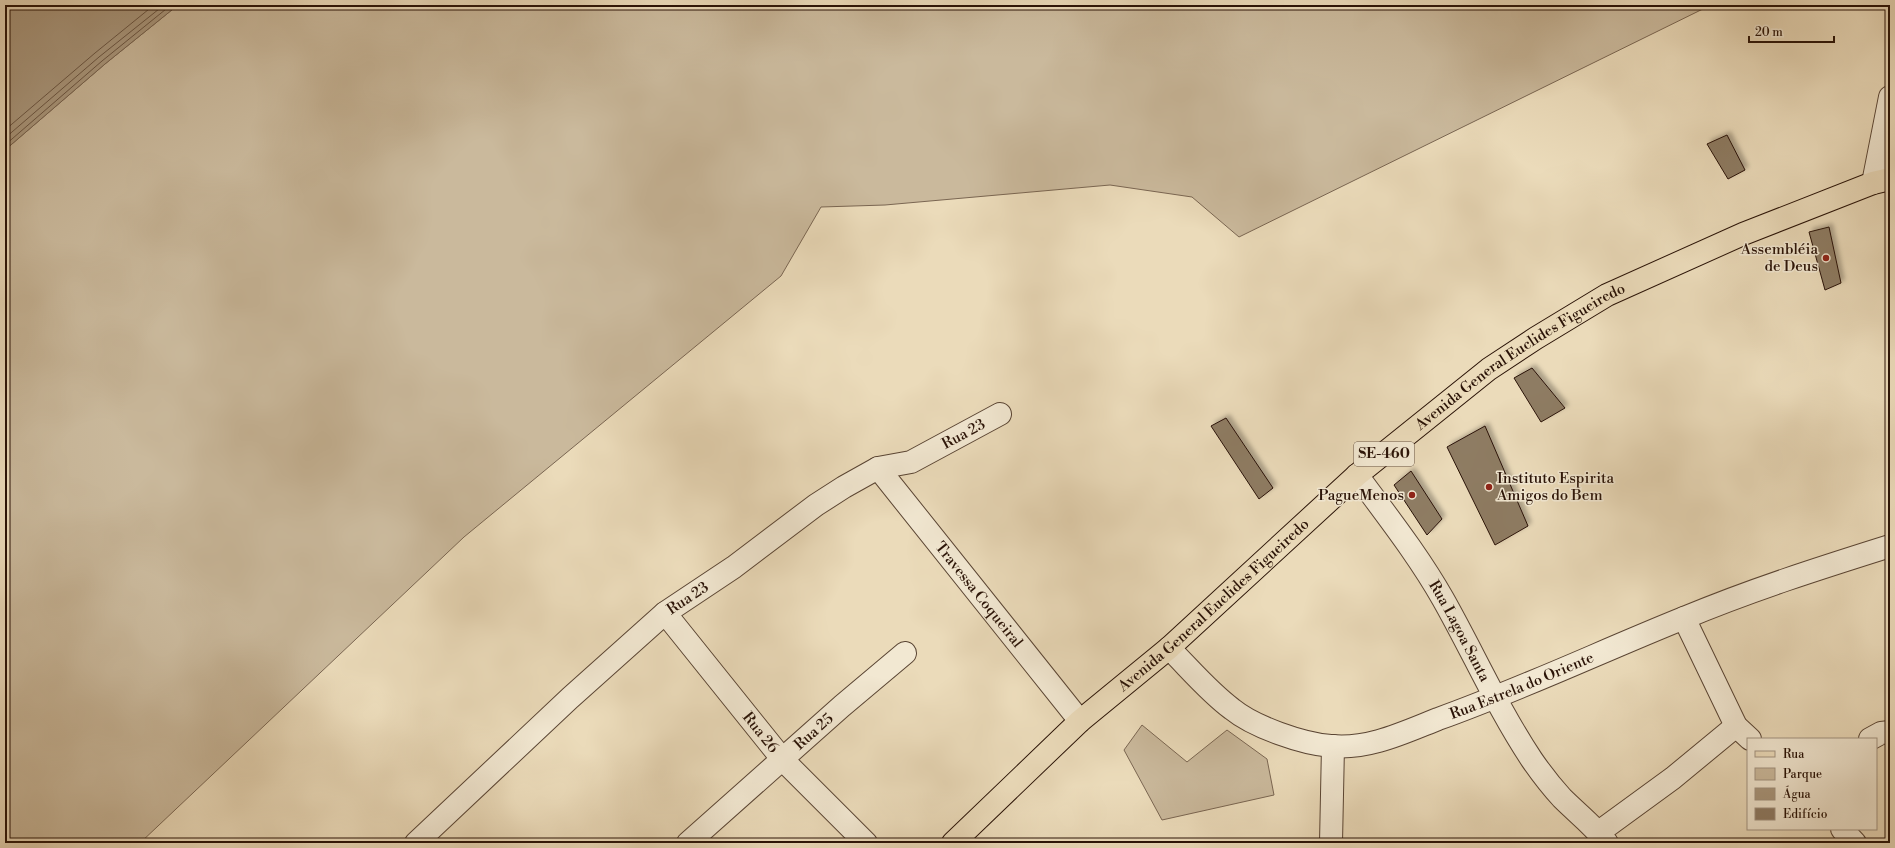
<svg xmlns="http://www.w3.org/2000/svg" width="1895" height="848" font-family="'Libre Bodoni',serif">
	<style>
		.green { fill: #cab99c; stroke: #7a6652 }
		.water { fill: #a9977d; stroke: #76624e }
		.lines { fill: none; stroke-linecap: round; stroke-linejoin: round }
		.shore { stroke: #6a5542; stroke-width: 1 }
		.building { fill: #8e7b64; stroke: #2a1307; filter: url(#shadow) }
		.minor-casing { stroke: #5a4534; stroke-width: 24 }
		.primary-casing { stroke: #2a1307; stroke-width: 24 }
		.minor { stroke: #f2e8d2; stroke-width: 22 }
		.primary { stroke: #ebdbba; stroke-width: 22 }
		.poi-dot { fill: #8f2418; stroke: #f2e8d2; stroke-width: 1.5 }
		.labels { text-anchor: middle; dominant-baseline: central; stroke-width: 3; stroke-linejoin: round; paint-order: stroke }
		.shield { fill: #f2e8d2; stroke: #665344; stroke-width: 1 }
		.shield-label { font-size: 14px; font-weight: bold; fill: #2a1307 }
		.poi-label { font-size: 15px; fill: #2a1307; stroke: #f2e8d2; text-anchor: end }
		.street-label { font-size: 15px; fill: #2a1307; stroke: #f2e8d2 }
	</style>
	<defs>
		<filter id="shadow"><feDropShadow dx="3.5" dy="-3.5" stdDeviation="2" flood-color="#0004"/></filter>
	</defs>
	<rect width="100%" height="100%" fill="#ebdbba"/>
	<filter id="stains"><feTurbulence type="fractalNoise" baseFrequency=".005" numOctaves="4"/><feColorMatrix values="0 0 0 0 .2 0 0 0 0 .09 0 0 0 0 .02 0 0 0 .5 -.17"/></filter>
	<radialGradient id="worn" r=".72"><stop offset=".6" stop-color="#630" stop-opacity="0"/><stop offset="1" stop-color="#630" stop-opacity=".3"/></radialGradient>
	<path class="green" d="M178 5H1711L1239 237 1192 197 1110 185 885 205 821 207 781 276 464 537 140 843H5V150L105 64Z
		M1142 725 1187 762 1227 730 1267 759 1274 795 1162 820 1124 750Z"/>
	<path class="water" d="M5 5H178L105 64 5 150Z"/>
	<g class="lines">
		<path class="shore" d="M5 130 95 53 154 5
			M5 138 99 57 164 5
			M5 145 102 61 171 5"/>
	</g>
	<path class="building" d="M1727 135 1745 170 1728 179 1707 144Z
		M1829 227 1841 283 1825 290 1809 232Z
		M1532 368 1565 408 1541 422 1514 378Z
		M1226 418 1273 488 1259 499 1211 426Z
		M1485 426 1528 526 1495 545 1447 447Z
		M1411 471 1442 519 1427 535 1394 485Z"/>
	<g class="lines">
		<g class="minor-casing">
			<g id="minor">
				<path d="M1873 183 1890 97"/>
				<path id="s1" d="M878 468 1080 721"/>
				<path id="s2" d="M1357 475C1387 516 1418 555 1443 599 1473 652 1498 709 1532 760 1541 773 1551 786 1562 798 1577 813 1594 826 1607 843"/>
				<path id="s3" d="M665 613 783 760 866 843"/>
				<path d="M1684 618 1736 726 1750 739"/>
				<path id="s4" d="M1169 648C1190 669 1209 692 1232 709 1254 727 1303 744 1331 746 1368 750 1405 732 1438 719 1522 689 1602 651 1684 618 1751 590 1820 568 1890 546"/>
				<path d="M1870 739 1881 733 1890 732"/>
				<path d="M1842 829 1855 843"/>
				<path d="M1599 832 1673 778 1736 726"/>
				<path id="s5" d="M416 843 570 698 665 613 734 567 816 505 844 487 878 468 911 462 1000 414"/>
				<path id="s6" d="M688 843 842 706 905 653"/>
				<path d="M1331 843 1333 746"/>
			</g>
		</g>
		<g class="primary-casing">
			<g id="primary">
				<path id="s7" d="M953 843 1080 721 1169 648 1357 475 1489 369 1536 338 1607 295 1743 234 1873 183 1890 179"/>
			</g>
		</g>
		<use href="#minor" class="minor"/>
		<use href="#primary" class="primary"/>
	</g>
	<g class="poi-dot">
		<circle cx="1826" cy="258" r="4"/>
		<circle cx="1489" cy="487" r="4"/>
		<circle cx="1412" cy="495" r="4"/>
	</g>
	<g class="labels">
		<rect class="shield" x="1354" y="442" width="60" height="24" rx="3"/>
		<g class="shield-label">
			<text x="1384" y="454">SE-460</text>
		</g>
		<g class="poi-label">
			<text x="1818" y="249">Assembléia<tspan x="1818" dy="17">de Deus</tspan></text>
			<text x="1497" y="478" text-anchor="start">Instituto Espirita<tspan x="1497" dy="17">Amigos do Bem</tspan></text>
			<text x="1404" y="495">PagueMenos</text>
		</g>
		<g class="street-label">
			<text stroke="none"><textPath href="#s7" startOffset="749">Avenida General Euclides Figueiredo</textPath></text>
			<text stroke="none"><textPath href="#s5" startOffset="690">Rua 23</textPath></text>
			<text stroke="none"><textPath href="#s1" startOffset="162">Travessa Coqueiral</textPath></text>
			<text stroke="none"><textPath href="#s5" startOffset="366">Rua 23</textPath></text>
			<text stroke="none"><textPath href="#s7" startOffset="353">Avenida General Euclides Figueiredo</textPath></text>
			<text stroke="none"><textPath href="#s2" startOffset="187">Rua Lagoa Santa</textPath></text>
			<text stroke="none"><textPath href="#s4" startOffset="396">Rua Estrela do Oriente</textPath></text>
			<text stroke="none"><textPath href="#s6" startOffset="168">Rua 25</textPath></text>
			<text stroke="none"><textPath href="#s3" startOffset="153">Rua 26</textPath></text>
		</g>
	</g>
	<rect width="1895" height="848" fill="none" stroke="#ebdbba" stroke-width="20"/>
	<rect x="6" y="6" width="1883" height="836" fill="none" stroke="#2a1307" stroke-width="2"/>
	<rect x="10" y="10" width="1875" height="828" fill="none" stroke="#2a1307"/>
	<rect x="1747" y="738" width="130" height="92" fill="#f2e8d2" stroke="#a29381"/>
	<rect x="1755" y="751" width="20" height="6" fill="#ebdbba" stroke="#a29381"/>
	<text x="1783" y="758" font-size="12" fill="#2a1307">Rua</text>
	<rect x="1755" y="768" width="20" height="12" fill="#cab99c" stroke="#a29381"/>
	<text x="1783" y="778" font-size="12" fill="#2a1307">Parque</text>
	<rect x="1755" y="788" width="20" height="12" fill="#a9977d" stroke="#a29381"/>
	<text x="1783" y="798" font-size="12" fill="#2a1307">Água</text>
	<rect x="1755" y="808" width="20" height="12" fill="#8e7b64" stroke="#a29381"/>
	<text x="1783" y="818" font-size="12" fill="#2a1307">Edifício</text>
	<path d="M1749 36v6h85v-6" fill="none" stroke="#2a1307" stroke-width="2"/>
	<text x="1755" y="36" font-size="12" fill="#2a1307" stroke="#f2e8d2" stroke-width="3" paint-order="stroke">20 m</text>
	<rect width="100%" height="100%" filter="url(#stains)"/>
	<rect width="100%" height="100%" fill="url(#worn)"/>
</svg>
